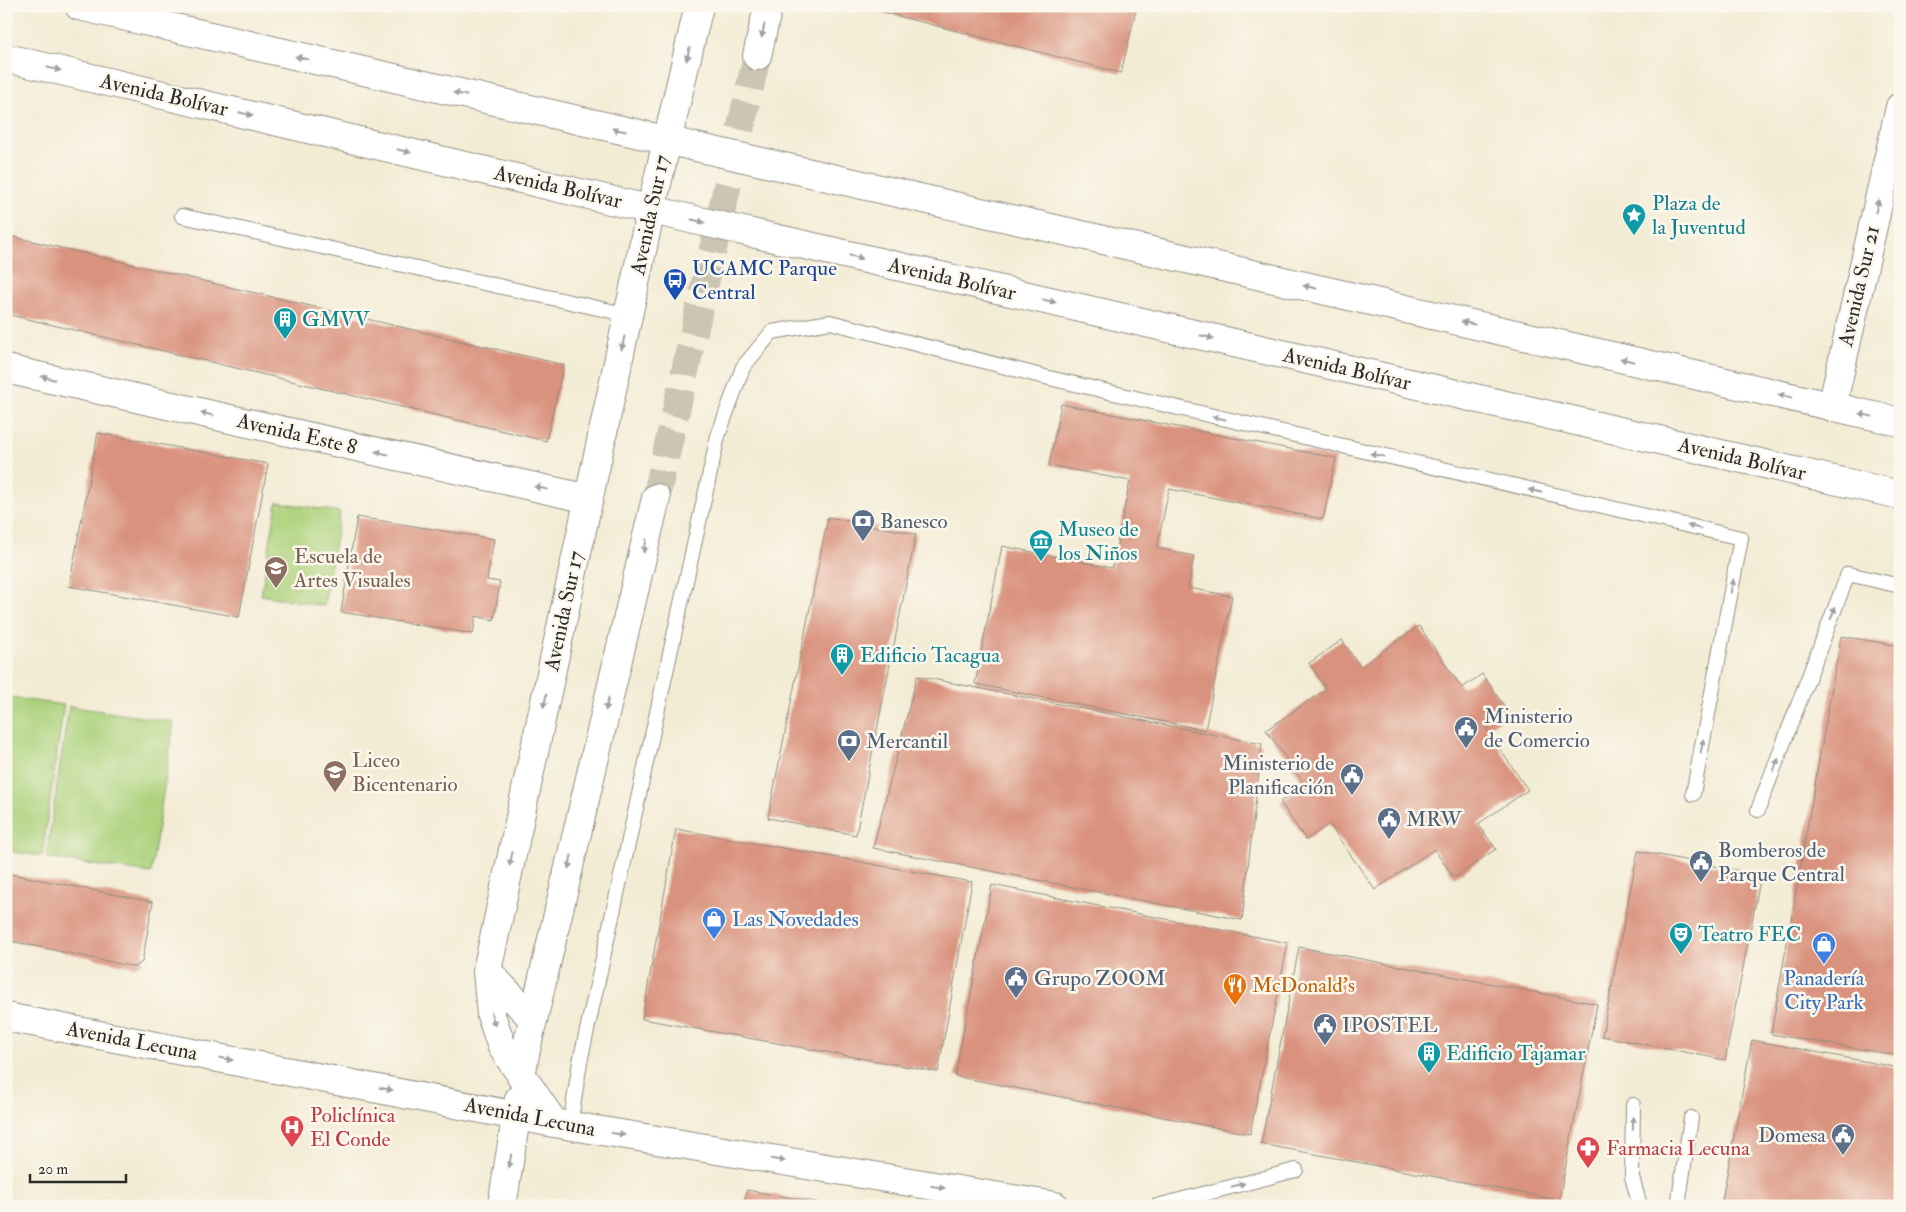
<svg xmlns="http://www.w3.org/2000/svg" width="1906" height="1212" font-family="'IM FELL Double Pica',serif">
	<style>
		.green { fill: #acd27b; stroke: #6c7e53 }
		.building { fill: #d9927d }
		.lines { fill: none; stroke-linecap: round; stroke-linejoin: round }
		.secondary-tunnel { stroke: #cbc5b3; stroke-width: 28; stroke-dasharray: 28 14; stroke-linecap: butt }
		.service-casing { stroke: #8f8c80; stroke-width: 16 }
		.minor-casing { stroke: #8f8c80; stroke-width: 30 }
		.secondary-casing { stroke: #8f8c80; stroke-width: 30 }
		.service { stroke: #fff; stroke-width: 14 }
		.minor { stroke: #fff; stroke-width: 28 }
		.secondary { stroke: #fff; stroke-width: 28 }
		.oneway { fill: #a0a0a0 }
		.labels { text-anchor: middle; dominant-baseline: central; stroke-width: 5; stroke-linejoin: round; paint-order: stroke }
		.street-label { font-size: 21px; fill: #2b2b2b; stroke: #fbf7ec }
		.culture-label { font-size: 21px; fill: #0d838f; stroke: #fbf7ec; text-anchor: start }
		.transit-label { font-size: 21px; fill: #164399; stroke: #fbf7ec; text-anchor: start }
		.service-label { font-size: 21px; fill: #4e5e75; stroke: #fbf7ec; text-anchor: start }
		.education-label { font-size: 21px; fill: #785e54; stroke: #fbf7ec; text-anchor: start }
		.shop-label { font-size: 21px; fill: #366cbe; stroke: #fbf7ec; text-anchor: start }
		.food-label { font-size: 21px; fill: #c56008; stroke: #fbf7ec; text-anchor: start }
		.health-label { font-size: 21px; fill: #be3a42; stroke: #fbf7ec; text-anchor: start }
	</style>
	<rect width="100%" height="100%" fill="#fbf7ec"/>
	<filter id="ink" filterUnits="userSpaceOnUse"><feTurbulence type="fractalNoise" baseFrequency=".02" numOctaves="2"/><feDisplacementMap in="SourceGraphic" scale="10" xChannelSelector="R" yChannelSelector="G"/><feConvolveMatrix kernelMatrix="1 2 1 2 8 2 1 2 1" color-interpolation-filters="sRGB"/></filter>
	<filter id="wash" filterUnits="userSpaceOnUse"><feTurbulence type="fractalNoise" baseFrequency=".0096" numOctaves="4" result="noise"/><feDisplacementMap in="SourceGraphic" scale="20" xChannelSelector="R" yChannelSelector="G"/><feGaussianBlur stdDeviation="1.12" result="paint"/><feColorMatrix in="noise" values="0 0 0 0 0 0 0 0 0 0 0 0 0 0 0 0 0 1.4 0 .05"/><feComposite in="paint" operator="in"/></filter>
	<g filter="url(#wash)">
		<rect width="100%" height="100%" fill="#f3ecd5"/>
		<path class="green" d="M277 502 340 512 324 606 261 595Z
			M6 697 64 705 42 856 6 851Z
			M69 706 174 722 151 873 46 858Z"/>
		<g id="blocks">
			<path class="building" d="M859 6H1137L1121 73Z
				M6 235 564 365 546 441 6 314Z
				M1061 404 1336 458 1323 519 1169 489 1157 548 1194 556 1188 588 1232 596 1205 730 975 684 1002 546 1112 568 1130 481 1049 465Z
				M98 433 268 464 239 617 69 586Z
				M357 517 494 539 487 580 500 582 494 620 476 616 473 634 341 612Z
				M828 517 916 534 856 835 768 818Z
				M1419 626 1462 688 1482 674 1509 713 1486 729 1528 790 1478 824 1496 849 1454 878 1434 849 1375 890 1329 824 1306 840 1280 802 1305 785 1266 730 1326 689 1309 663 1342 640 1360 667Z
				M1841 636 1900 646V1056L1771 1034Z
				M917 676 1262 744 1242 920 873 848Z
				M676 829 972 882 938 1072 642 1019Z
				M1638 851 1761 875 1725 1060 1602 1036Z
				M6 873 153 902 142 962 135 967 6 940Z
				M992 885 1288 943 1250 1134 955 1076Z
				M1299 947 1597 1004 1559 1200 1261 1144Z
				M1752 1040 1900 1068V1206H1721Z
				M747 1190 832 1205V1206H744Z"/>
		</g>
	</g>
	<g filter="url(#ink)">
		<use href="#blocks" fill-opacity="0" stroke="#8f8c80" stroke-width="1"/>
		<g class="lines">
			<path class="secondary-tunnel" d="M656 498 757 56"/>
			<g class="service-casing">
				<path id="service" d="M182 216 629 315
					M1758 810 1848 574 1900 586
					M1633 1105 1632 1177 1640 1206
					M570 1126 580 1062 718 436 743 367 772 332 830 322 1049 378 1741 538 1693 794
					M1157 1206 1296 1170
					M1678 1206 1691 1118"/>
			</g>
			<g class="minor-casing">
				<path id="minor" d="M6 369 589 499
					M1832 407 1900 107
					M6 1017 554 1123
					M502 1206 519 1099"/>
			</g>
			<g class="secondary-casing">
				<path id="secondary" d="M79 6 1900 422
					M699 6 651 209 487 971 491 1015 502 1047 554 1123 1055 1206
					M757 56 768 6
					M6 58 695 220 1900 495
					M487 971 533 1019
					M521 1077 525 1054 656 498"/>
			</g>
			<use href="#service" class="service"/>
			<use href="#minor" class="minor"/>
			<use href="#secondary" class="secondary"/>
		</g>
		<defs><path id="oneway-solid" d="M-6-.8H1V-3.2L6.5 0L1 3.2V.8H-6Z" transform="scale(1.25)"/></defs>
		<g class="oneway">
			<use href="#oneway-solid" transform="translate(763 31) rotate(102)"/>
			<use href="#oneway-solid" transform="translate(688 54) rotate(104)"/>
			<use href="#oneway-solid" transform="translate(302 58) rotate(-167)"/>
			<use href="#oneway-solid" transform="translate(54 69) rotate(13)"/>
			<use href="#oneway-solid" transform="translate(460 94) rotate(-167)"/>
			<use href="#oneway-solid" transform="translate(246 114) rotate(13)"/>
			<use href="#oneway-solid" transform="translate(619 130) rotate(-168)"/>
			<use href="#oneway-solid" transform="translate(404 151) rotate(13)"/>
			<use href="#oneway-solid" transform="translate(1877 206) rotate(-77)"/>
			<use href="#oneway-solid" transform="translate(698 221) rotate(13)"/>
			<use href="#oneway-solid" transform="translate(856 257) rotate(13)"/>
			<use href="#oneway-solid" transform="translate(1310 287) rotate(-167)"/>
			<use href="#oneway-solid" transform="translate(1049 301) rotate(13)"/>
			<use href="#oneway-solid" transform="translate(1468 323) rotate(-167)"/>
			<use href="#oneway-solid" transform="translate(1207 337) rotate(13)"/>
			<use href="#oneway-solid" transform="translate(623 343) rotate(102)"/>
			<use href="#oneway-solid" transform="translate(1627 360) rotate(-167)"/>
			<use href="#oneway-solid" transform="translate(48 378) rotate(-167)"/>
			<use href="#oneway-solid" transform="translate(1785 396) rotate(-167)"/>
			<use href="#oneway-solid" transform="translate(207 414) rotate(-167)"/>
			<use href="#oneway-solid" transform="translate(1866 415) rotate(-167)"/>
			<use href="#oneway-solid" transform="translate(1219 418) rotate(-167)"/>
			<use href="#oneway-solid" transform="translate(382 453) rotate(-167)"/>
			<use href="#oneway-solid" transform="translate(1377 455) rotate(-167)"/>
			<use href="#oneway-solid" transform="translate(541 488) rotate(-167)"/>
			<use href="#oneway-solid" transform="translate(1535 491) rotate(-167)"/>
			<use href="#oneway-solid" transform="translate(1694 527) rotate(-167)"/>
			<use href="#oneway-solid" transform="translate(645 546) rotate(103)"/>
			<use href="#oneway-solid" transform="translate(1732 586) rotate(-79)"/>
			<use href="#oneway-solid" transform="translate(1833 613) rotate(-69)"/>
			<use href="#oneway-solid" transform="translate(545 701) rotate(102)"/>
			<use href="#oneway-solid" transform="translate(607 704) rotate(103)"/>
			<use href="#oneway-solid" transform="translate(1702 746) rotate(-79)"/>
			<use href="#oneway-solid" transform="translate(1776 765) rotate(-69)"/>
			<use href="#oneway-solid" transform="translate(511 859) rotate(102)"/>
			<use href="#oneway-solid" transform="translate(570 862) rotate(103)"/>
			<use href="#oneway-solid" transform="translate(493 1019) rotate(74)"/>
			<use href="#oneway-solid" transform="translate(226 1059) rotate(11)"/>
			<use href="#oneway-solid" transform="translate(386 1089) rotate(11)"/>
			<use href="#oneway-solid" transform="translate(1633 1123) rotate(-89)"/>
			<use href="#oneway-solid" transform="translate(618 1134) rotate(9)"/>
			<use href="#oneway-solid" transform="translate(778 1160) rotate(9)"/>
			<use href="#oneway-solid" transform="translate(510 1161) rotate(100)"/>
			<use href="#oneway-solid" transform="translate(1238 1185) rotate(-14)"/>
			<use href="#oneway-solid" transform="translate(938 1187) rotate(9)"/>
		</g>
	</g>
	<defs>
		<g id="sight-pin" transform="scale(1.25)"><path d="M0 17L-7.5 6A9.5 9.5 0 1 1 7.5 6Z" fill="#0f9aa8" stroke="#fbf7ec"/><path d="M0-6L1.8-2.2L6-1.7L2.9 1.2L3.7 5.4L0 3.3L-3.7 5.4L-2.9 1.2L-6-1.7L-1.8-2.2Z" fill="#fff"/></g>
		<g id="bus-pin" transform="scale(1.25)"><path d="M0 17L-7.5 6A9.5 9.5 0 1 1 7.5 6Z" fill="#1a4fb4" stroke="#fbf7ec"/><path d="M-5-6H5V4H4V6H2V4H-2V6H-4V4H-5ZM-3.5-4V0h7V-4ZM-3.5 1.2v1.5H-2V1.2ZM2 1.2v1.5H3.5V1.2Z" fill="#fff"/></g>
		<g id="building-pin" transform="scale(1.25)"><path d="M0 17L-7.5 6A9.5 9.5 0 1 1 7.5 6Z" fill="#0f9aa8" stroke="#fbf7ec"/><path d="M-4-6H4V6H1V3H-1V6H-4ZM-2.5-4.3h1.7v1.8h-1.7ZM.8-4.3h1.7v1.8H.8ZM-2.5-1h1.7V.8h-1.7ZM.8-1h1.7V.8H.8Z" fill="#fff"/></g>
		<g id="bank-pin" transform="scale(1.25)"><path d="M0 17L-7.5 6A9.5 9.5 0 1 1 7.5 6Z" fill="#5c6f8a" stroke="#fbf7ec"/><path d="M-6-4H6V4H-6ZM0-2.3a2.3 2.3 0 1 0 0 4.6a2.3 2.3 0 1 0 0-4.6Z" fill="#fff"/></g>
		<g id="museum-pin" transform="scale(1.25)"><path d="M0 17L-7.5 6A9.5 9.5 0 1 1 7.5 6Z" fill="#0f9aa8" stroke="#fbf7ec"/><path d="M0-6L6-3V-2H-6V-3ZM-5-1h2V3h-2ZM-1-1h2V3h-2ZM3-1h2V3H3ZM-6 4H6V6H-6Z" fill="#fff"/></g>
		<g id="university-pin" transform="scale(1.25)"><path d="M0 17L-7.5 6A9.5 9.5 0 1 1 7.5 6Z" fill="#8d6e63" stroke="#fbf7ec"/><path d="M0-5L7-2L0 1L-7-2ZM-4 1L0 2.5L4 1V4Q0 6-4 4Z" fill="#fff"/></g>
		<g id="civic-pin" transform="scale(1.25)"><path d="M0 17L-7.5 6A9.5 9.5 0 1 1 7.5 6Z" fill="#5c6f8a" stroke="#fbf7ec"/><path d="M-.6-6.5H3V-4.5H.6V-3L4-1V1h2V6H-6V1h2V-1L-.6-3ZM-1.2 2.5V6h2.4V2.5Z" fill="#fff"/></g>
		<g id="school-pin" transform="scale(1.25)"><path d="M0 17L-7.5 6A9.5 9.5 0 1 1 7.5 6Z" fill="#8d6e63" stroke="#fbf7ec"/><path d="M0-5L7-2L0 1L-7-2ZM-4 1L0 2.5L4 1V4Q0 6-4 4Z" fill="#fff"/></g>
		<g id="shop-pin" transform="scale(1.25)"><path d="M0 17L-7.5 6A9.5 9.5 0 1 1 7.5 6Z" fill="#3f7fe0" stroke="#fbf7ec"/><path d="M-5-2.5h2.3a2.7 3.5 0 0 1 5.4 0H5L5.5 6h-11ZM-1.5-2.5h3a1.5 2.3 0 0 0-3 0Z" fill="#fff"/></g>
		<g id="theatre-pin" transform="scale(1.25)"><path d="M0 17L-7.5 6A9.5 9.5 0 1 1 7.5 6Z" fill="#0f9aa8" stroke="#fbf7ec"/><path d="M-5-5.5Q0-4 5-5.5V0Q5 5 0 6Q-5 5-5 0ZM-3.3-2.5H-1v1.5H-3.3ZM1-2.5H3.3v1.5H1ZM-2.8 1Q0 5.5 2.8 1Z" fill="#fff"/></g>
		<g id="restaurant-pin" transform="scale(1.25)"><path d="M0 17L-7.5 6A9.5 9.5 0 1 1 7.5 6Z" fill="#e8710a" stroke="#fbf7ec"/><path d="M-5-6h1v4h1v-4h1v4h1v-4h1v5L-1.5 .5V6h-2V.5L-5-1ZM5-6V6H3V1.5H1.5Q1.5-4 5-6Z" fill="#fff"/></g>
		<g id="hospital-pin" transform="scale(1.25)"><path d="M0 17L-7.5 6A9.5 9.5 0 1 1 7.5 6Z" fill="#e0444e" stroke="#fbf7ec"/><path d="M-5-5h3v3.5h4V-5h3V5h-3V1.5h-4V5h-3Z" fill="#fff"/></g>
		<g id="pharmacy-pin" transform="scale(1.25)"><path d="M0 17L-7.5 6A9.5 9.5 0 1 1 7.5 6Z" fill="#e0444e" stroke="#fbf7ec"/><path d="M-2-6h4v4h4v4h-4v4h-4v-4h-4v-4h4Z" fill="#fff"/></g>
	</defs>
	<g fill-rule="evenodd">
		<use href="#sight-pin" x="1634" y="215"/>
		<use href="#bus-pin" x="675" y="280"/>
		<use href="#building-pin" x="285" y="319"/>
		<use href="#bank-pin" x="863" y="521"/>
		<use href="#museum-pin" x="1041" y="541"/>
		<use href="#university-pin" x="276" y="568"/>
		<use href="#building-pin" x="842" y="655"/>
		<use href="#civic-pin" x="1466" y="728"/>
		<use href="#bank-pin" x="849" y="741"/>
		<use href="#school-pin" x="335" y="772"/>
		<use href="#civic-pin" x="1352" y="775"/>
		<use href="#civic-pin" x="1389" y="819"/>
		<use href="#civic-pin" x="1701" y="862"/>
		<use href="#shop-pin" x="714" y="919"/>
		<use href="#theatre-pin" x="1681" y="934"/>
		<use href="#shop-pin" x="1824" y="944"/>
		<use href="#civic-pin" x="1016" y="978"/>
		<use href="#restaurant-pin" x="1235" y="985"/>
		<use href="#civic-pin" x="1325" y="1025"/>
		<use href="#building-pin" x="1429" y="1053"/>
		<use href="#hospital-pin" x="292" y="1127"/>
		<use href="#civic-pin" x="1843" y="1135"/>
		<use href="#pharmacy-pin" x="1588" y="1148"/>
	</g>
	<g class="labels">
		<g class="street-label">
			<text transform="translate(164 95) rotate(13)">Avenida Bolívar</text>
			<text transform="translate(558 187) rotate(13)">Avenida Bolívar</text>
			<text transform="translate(650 215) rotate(-78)">Avenida Sur 17</text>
			<text transform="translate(952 279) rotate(13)">Avenida Bolívar</text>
			<text transform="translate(1859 286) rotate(-77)">Avenida Sur 21</text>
			<text transform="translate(1347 369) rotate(13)">Avenida Bolívar</text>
			<text transform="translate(297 434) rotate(13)">Avenida Este 8</text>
			<text transform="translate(1742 459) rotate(13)">Avenida Bolívar</text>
			<text transform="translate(564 611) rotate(-78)">Avenida Sur 17</text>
			<text transform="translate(132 1041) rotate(11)">Avenida Lecuna</text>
			<text transform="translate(530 1117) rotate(11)">Avenida Lecuna</text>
		</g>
		<g class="culture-label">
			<text x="1652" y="203">Plaza de<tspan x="1652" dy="24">la Juventud</tspan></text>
			<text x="302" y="319">GMVV</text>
			<text x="1058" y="529">Museo de<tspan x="1058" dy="24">los Niños</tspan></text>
			<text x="860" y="655">Edificio Tacagua</text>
			<text x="1698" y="934">Teatro FEC</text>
			<text x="1446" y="1053">Edificio Tajamar</text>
		</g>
		<g class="transit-label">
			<text x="692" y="268">UCAMC Parque<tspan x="692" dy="24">Central</tspan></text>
		</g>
		<g class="service-label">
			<text x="880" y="521">Banesco</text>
			<text x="1484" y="716">Ministerio<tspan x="1484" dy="24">de Comercio</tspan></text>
			<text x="866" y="741">Mercantil</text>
			<text x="1334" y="763" text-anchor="end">Ministerio de<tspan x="1334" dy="24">Planificación</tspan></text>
			<text x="1406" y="819">MRW</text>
			<text x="1718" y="850">Bomberos de<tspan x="1718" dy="24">Parque Central</tspan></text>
			<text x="1034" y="978">Grupo ZOOM</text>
			<text x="1342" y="1025">IPOSTEL</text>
			<text x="1826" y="1135" text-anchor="end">Domesa</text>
		</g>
		<g class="education-label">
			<text x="294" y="556">Escuela de<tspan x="294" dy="24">Artes Visuales</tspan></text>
			<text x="352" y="760">Liceo<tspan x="352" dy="24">Bicentenario</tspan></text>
		</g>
		<g class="shop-label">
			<text x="732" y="919">Las Novedades</text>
			<text x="1824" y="978" text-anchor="middle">Panadería<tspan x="1824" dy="24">City Park</tspan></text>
		</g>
		<g class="food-label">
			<text x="1252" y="985">McDonald's</text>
		</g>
		<g class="health-label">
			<text x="310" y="1115">Policlínica<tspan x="310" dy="24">El Conde</tspan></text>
			<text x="1606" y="1148">Farmacia Lecuna</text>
		</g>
	</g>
	<rect width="1906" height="1212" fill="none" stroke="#fbf7ec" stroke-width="25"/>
	<path d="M30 1174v8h96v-8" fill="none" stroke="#2b2b2b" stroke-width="2.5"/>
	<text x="38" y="1174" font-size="15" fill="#2b2b2b" stroke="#fbf7ec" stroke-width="4" paint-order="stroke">20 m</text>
</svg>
